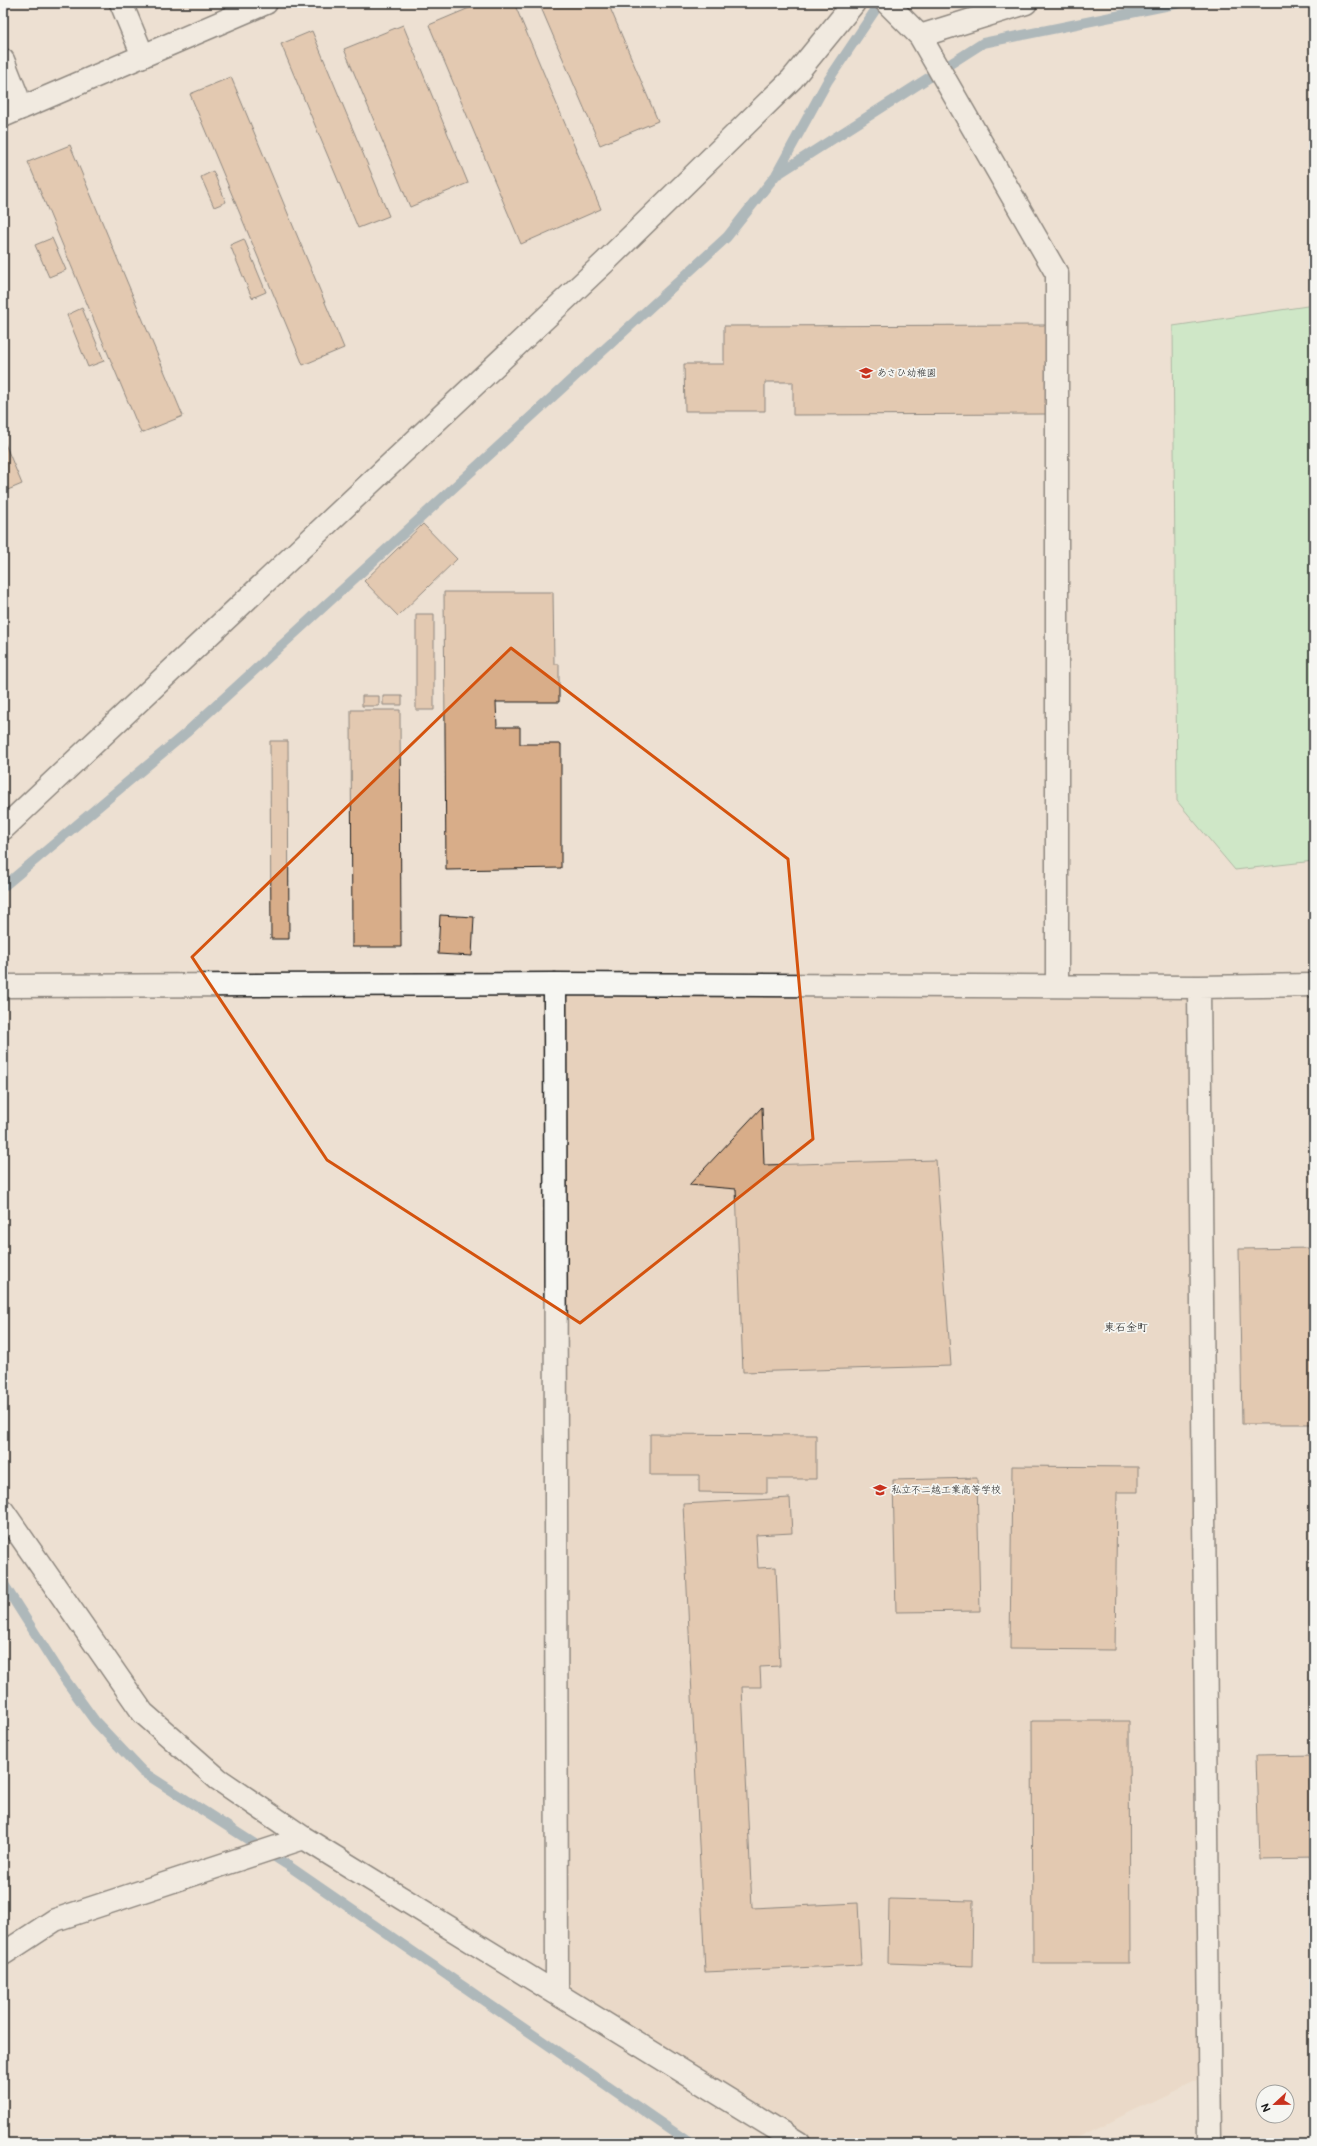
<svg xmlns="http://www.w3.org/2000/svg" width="1317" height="2146" font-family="'Balsamiq Sans','Klee One',sans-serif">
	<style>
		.built { fill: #e7d1bc }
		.green { fill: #aaf0bb; stroke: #63866c }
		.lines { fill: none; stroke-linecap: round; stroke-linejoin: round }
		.stream { stroke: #64879e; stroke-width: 10 }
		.building { fill: #d8ad89; stroke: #1c1c1c }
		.minor-casing { stroke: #1c1c1c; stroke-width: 25 }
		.minor { stroke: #f6f6f2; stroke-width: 22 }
		.marked { fill: none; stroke: #d4530e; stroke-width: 3; stroke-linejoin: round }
		.labels { text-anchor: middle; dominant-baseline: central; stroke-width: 3.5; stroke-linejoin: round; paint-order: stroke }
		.poi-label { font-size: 10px; fill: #1c1c1c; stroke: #f6f6f2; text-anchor: start }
		.neighbourhood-label { font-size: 11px; fill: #1c1c1c; stroke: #f6f6f2 }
	</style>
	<rect width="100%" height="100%" fill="#ede0d2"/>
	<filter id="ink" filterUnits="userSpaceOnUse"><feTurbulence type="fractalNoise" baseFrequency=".025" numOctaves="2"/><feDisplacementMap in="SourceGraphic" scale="8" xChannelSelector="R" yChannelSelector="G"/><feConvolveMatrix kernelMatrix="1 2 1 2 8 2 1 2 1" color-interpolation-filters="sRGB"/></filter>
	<g filter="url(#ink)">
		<path class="built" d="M555 984 1199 987 1209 2074 1066 2143H799L557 1993Z"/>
		<path class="green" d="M1314 305V861L1235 870 1177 801 1173 326Z"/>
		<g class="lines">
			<path class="stream" d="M778 174 983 43 1180 3
				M3 887 186 733 727 237 776 175 827 82 880 3
				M3 1583 61 1674 95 1721 143 1772 286 1864 690 2143"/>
		</g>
		<path class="building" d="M481 3H514L601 209 521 244 429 25Z
			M539 3H608L658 121 600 145Z
			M403 25 468 183 410 207 344 49Z
			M312 31 389 216 358 228 281 44Z
			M231 77 344 348 303 365 190 94Z
			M70 145 183 416 141 433 28 162Z
			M213 171 226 202 214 207 201 177Z
			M52 238 66 270 49 277 35 245Z
			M244 239 266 292 252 298 230 245Z
			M82 308 104 361 88 367 67 315Z
			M1048 325 1049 414 793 415V382H765V411H685L684 364H724V326Z
			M3 439 22 484 3 492Z
			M423 524 457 559 398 616 364 581Z
			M444 592H553L554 664H559V702H496L497 727H520V744H561V868L446 870Z
			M416 614H434V710H416Z
			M362 696H379V706H362Z
			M383 696H402V705H383Z
			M351 710H400L401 947H352Z
			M270 741H288L289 939H271Z
			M440 915 474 917 472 956 438 954Z
			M762 1107 764 1165 936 1160 951 1366 743 1372 736 1189 689 1185Z
			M1314 1248V1424H1242L1239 1249Z
			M650 1434 816 1435V1479H767V1493L699 1492V1475H650Z
			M1012 1466 1138 1467V1492H1117L1115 1650 1010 1649Z
			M977 1478 980 1611 896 1612 893 1480Z
			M790 1498 792 1533 756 1535 758 1568 776 1567 780 1666 760 1667 761 1687H742L752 1908 858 1903 861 1965 705 1972 683 1504Z
			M1032 1721H1129L1130 1963H1033Z
			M1314 1755V1859L1259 1860 1256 1756Z
			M889 1899 973 1901 972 1966 888 1963Z"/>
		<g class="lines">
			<g class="minor-casing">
				<path id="minor" d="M121 3 143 56
					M887 3 920 36 1057 274V986
					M920 36 1026 3
					M3 60 22 108
					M3 116 266 3
					M3 829 605 262 792 79 854 3
					M555 984 557 1993
					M3 986 555 984 1199 987 1314 985
					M1199 987 1210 2143
					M3 1511 143 1713 218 1779 304 1838 799 2143
					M3 1954 55 1920 304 1838"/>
			</g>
			<use href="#minor" class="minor"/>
		</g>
	</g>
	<path d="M0 0H1317V2146H0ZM511 648 788 859 813 1139 580 1323 327 1160 192 957Z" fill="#ede0d2" fill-opacity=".55" fill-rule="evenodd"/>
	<path class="marked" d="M511 648 788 859 813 1139 580 1323 327 1160 192 957Z"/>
	<defs>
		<g id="school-bare" transform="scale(1.08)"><path d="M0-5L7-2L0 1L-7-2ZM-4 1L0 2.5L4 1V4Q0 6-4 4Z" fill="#c8321e" stroke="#f6f6f2" stroke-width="2.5" paint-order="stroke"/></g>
	</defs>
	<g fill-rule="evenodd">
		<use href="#school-bare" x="866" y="373"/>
		<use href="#school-bare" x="880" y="1490"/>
	</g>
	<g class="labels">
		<g class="poi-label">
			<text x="877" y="373">あさひ幼稚園</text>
			<text x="891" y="1490">私立不二越工業高等学校</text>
		</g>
		<g class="neighbourhood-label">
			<text x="1126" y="1327">東石金町</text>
		</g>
	</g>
	<rect width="1317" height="2146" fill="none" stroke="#f6f6f2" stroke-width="16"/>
	<rect x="8" y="8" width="1301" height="2130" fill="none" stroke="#1c1c1c" stroke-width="1.5" filter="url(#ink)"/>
	<g transform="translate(1275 2104) rotate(248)"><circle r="19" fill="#f6f6f2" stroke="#9f9f9c"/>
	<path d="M0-3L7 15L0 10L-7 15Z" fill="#c8321e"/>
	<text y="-6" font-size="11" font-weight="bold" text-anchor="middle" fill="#1c1c1c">N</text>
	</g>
</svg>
